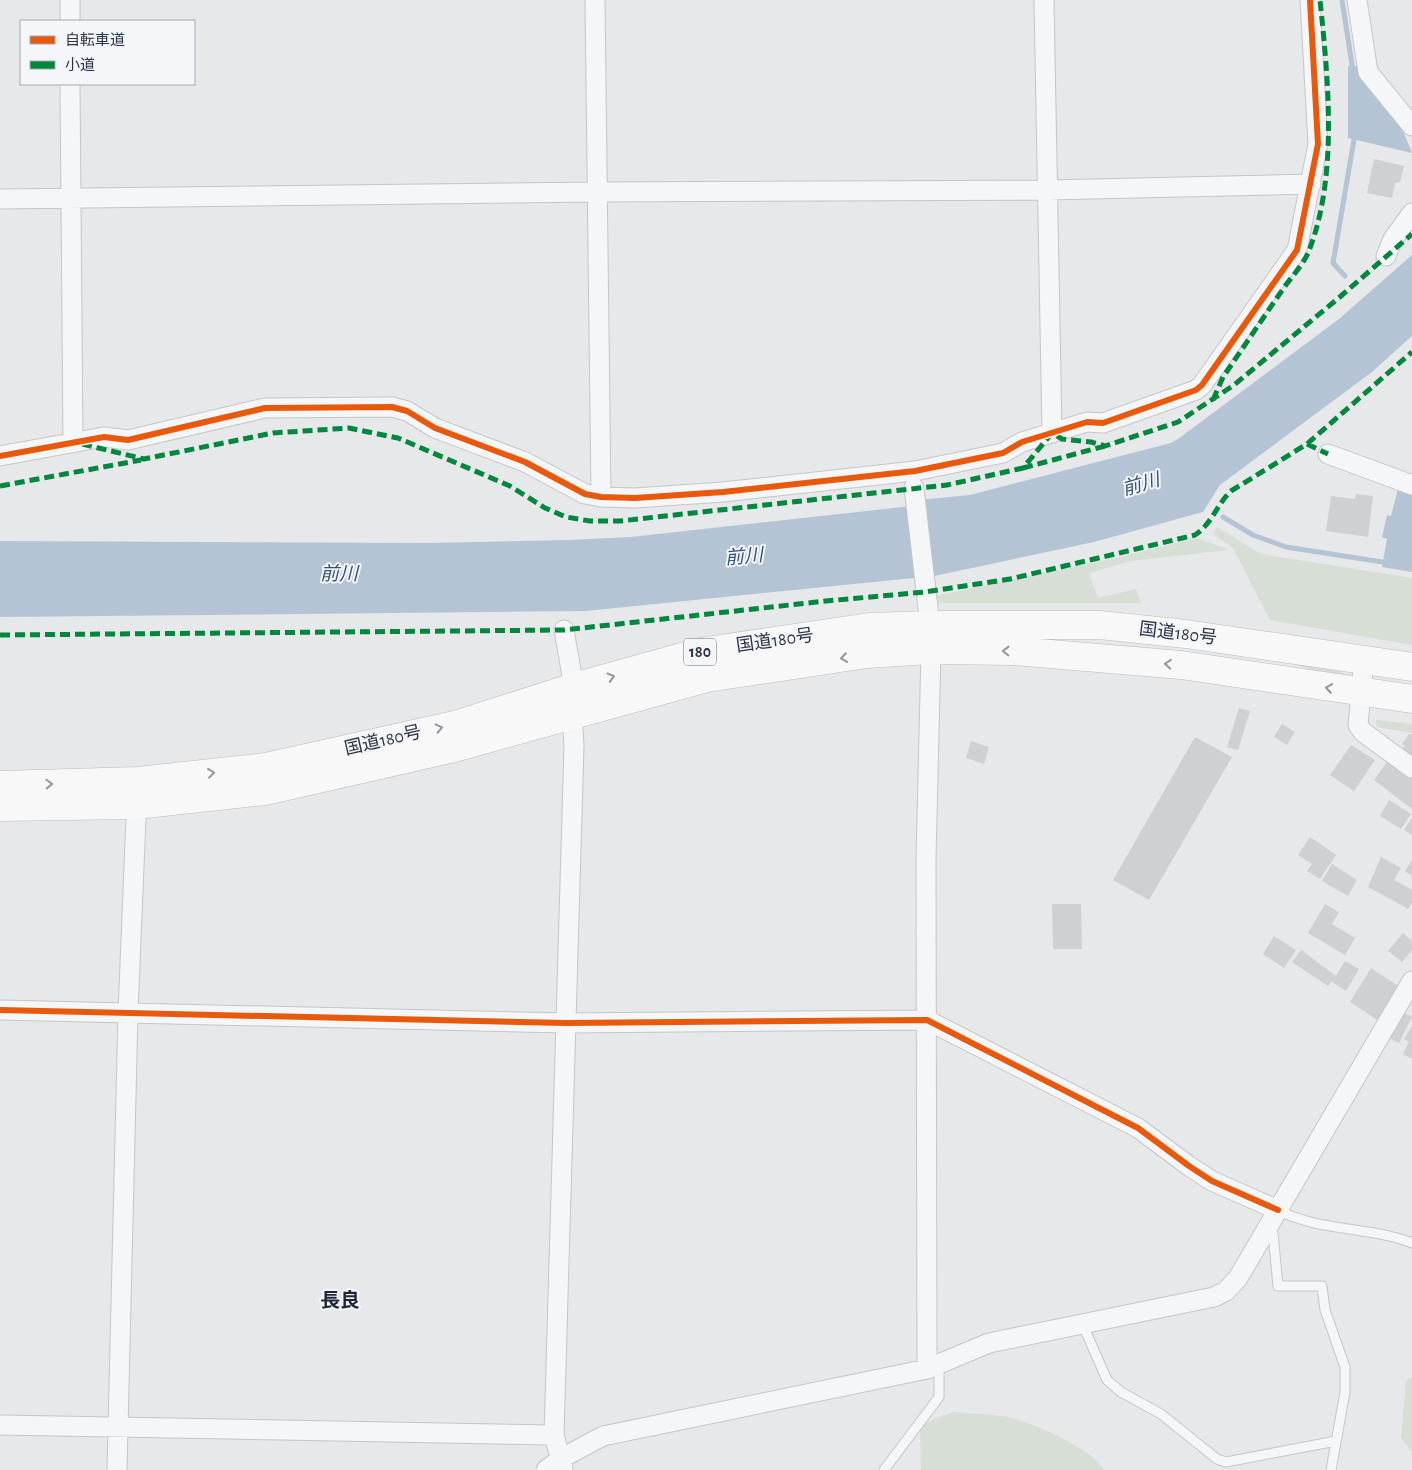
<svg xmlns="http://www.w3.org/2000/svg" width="1412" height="1470" font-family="'Alegreya Sans','Noto Sans JP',sans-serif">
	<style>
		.green { fill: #d6ded6 }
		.water { fill: #b4c4d5 }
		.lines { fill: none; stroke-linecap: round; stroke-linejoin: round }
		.stream { stroke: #b4c4d5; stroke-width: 5 }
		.building { fill: #ced0d3 }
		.lane-casing { stroke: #c4c6c8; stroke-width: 11 }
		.street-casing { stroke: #c4c6c8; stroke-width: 21 }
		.highway-casing { stroke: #b8bbbf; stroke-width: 29 }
		.lane { stroke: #f5f6f7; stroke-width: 9 }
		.street { stroke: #f5f6f7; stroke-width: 19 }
		.highway { stroke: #f8f8f8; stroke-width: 28 }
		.quiet { stroke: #00873e; stroke-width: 5; stroke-dasharray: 10 5; stroke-linecap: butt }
		.cycleway-casing { stroke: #f4f6f9; stroke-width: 9 }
		.cycleway { stroke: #e8590c; stroke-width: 6 }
		.oneway { stroke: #92969e }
		.labels { text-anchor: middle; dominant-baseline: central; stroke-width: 4; stroke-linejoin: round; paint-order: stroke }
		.shield { fill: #f4f6f9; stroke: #676e7b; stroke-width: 1 }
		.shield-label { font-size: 16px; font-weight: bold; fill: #2b3445 }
		.street-label { font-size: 18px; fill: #2b3445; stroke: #f4f6f9 }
		.water-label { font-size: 19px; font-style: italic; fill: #34527a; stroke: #f4f6f9 }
		.quarter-label { font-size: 20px; font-weight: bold; fill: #1d2536; stroke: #f4f6f9 }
	</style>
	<rect width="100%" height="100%" fill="#e6e8ea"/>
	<path class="green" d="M1217 527 1261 554 1412 578V645L1270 620 1233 548 1213 534Z
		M1197 538 1229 550 1131 561 1089 573 1098 598 1136 589 1141 603H931L935 596 1120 557Z
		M1289 663 1340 671 1344 674 1337 677Z
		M1376 720 1412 724V733L1377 727Z
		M1412 1377V1452L1401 1438 1406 1381Z
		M953 1412C969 1414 987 1414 1003 1416 1027 1420 1093 1448 1104 1470H921L920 1425Z"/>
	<path class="water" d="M1348 66H1359L1365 84 1401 126 1412 153 1348 138Z
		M1412 255V336L1372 372 1220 485 1203 512 1094 542 934 576 586 611 0 617V541L428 543 569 540 631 537 912 506 919 500 970 495 1171 443 1178 439 1339 319Z
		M1398 489 1412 494V572L1382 567 1387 539 1382 537 1387 515 1391 516Z"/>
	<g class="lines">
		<path class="stream" d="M1342 0 1353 71
			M1345 276 1333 263 1355 134
			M1223 517 1253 535 1286 547 1389 563"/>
	</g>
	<path class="building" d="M1374 159 1404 166 1400 182 1395 183 1392 198 1367 193Z
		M1356 494 1373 496 1368 537 1326 531 1331 496 1355 499Z
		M1239 708 1250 711 1238 750 1227 747Z
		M1282 724 1295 732 1287 745 1274 737Z
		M1409 734H1412V758L1401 751 1405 746 1402 744Z
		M1195 737 1232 757 1149 900 1113 880Z
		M971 741 989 747 984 764 966 758Z
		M1351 745 1375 760 1354 791 1330 775Z
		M1391 756 1412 772V809L1374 780Z
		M1389 800 1411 814 1401 829 1380 816Z
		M1412 818V835L1404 830Z
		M1310 837 1336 855 1320 879 1307 871 1312 864 1298 855Z
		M1381 857 1401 868 1394 880 1412 890V903L1408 909 1368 887Z
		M1412 860V876L1405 871Z
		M1332 864 1357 880 1348 896 1322 881Z
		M1052 904H1081L1082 949H1053Z
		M1325 904 1339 912 1332 924 1355 938 1345 955 1308 933Z
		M1403 933 1412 941V950L1402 962 1388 951Z
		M1274 936 1296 950 1284 968 1263 954Z
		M1301 950 1336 976 1328 986 1292 962Z
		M1345 961 1359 969 1346 991 1332 982Z
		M1371 968 1401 988 1379 1021 1350 1002Z
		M1399 1010 1412 1017 1399 1043 1385 1036Z
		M1412 1026V1059L1403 1054 1409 1042 1404 1039Z"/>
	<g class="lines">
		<g class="lane-casing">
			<path id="lane" d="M1278 1210C1320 1232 1368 1226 1412 1243
				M1268 1228 1273 1233 1278 1286H1322L1325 1310 1345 1367V1392L1331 1470
				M1082 1323 1107 1380 1121 1392 1161 1414 1217 1459 1226 1462 1336 1441
				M884 1470 939 1397V1366"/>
		</g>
		<g class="street-casing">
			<path id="street" d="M70 0V21
				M595 0 601 497
				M1044 0 1052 433
				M1357 0 1368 72 1412 126
				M70 84 73 441
				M0 199 598 192 1048 190 1311 184
				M1386 256 1393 239 1412 213
				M1328 454 1412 485
				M0 456 104 437 128 440 265 408 392 407 407 411 435 428 525 462 585 494 601 497 635 498 723 492 915 471 1003 453 1022 442 1087 422 1103 423 1196 390 1202 385 1297 250 1318 144 1310 0
				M914 488 930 625 931 650 926 859 927 1369
				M1364 660 1358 725 1363 732 1412 768
				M0 1010 566 1023 927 1020 1138 1128 1189 1166 1212 1181 1278 1210
				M0 1425 554 1435
				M563 1469 554 1435 574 745 572 715 574 687 564 630
				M117 1470 128 1013 137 794
				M546 1470 562 1458 603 1436 927 1369 989 1343 1214 1297 1226 1291 1238 1278 1412 981"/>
		</g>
		<g class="highway-casing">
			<path id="highway" d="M0 785 138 781 266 767 455 725 574 687 700 652 869 627 930 625H1100L1186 634 1412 667
				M0 807 136 805 265 791 454 748 707 678 867 654 931 650 1014 651 1181 665 1412 699"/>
		</g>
		<use href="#lane" class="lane"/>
		<use href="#street" class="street"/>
		<use href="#highway" class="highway"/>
		<path class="quiet" d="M1213 400 1223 377C1243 348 1263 318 1283 289 1292 276 1305 263 1310 248 1338 173 1328 78 1320 0
			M82 444 144 459 273 433 349 428 398 438 510 486 545 508 566 517 590 521H620L947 485 1023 468 1052 433 1062 439 1091 442 1105 446 1178 422 1234 385 1341 296 1412 234
			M1307 444 1328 454
			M1023 468 1105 446
			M0 486 141 460
			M0 635 564 630 826 601 925 592 1010 579 1195 535C1212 524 1217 504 1231 491L1307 444 1412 352"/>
		<g class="cycleway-casing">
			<path id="cycleway" d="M0 456 104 437 128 440 265 408 392 407 407 411 435 428 525 462 585 494 601 497 635 498 723 492 915 471 1003 453 1022 442 1087 422 1103 423 1196 390 1202 385 1297 250 1318 144 1310 0
				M0 1010 566 1023 927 1020 1138 1128 1189 1166 1212 1181 1278 1210"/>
		</g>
		<use href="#cycleway" class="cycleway"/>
	</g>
	<defs><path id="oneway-chevron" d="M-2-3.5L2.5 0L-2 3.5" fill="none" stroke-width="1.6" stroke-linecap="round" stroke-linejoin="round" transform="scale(1.25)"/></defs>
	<g class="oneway">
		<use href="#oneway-chevron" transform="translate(1006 651) rotate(-179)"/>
		<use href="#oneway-chevron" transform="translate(844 658) rotate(172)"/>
		<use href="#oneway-chevron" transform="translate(1168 664) rotate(-175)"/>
		<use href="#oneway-chevron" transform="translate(611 677) rotate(-16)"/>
		<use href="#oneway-chevron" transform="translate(1329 688) rotate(-171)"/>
		<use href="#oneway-chevron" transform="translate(439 728) rotate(-13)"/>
		<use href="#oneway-chevron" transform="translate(211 773) rotate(-6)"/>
		<use href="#oneway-chevron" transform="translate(49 784) rotate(-2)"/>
	</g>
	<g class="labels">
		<rect class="shield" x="684" y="638.5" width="32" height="27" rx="4"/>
		<g class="shield-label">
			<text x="700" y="652">180</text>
		</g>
		<g class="street-label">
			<text transform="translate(1178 634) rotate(7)">国道180号</text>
			<text transform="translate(775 641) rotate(-8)">国道180号</text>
			<text transform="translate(383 741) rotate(-13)">国道180号</text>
		</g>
		<g class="water-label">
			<text transform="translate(1141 485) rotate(-16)">前川</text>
			<text transform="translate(744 557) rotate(-5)">前川</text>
			<text x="339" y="574">前川</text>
		</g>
		<g class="quarter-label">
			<text x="340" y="1301">長良</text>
		</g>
	</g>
	<rect x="20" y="20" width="175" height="65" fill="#f4f6f9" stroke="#a4a8b1"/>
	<rect x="30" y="36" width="25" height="8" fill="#e8590c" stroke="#a4a8b1"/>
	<text x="65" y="45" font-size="15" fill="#2b3445">自転車道</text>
	<rect x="30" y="61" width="25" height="8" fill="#00873e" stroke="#a4a8b1"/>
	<text x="65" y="70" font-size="15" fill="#2b3445">小道</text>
</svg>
